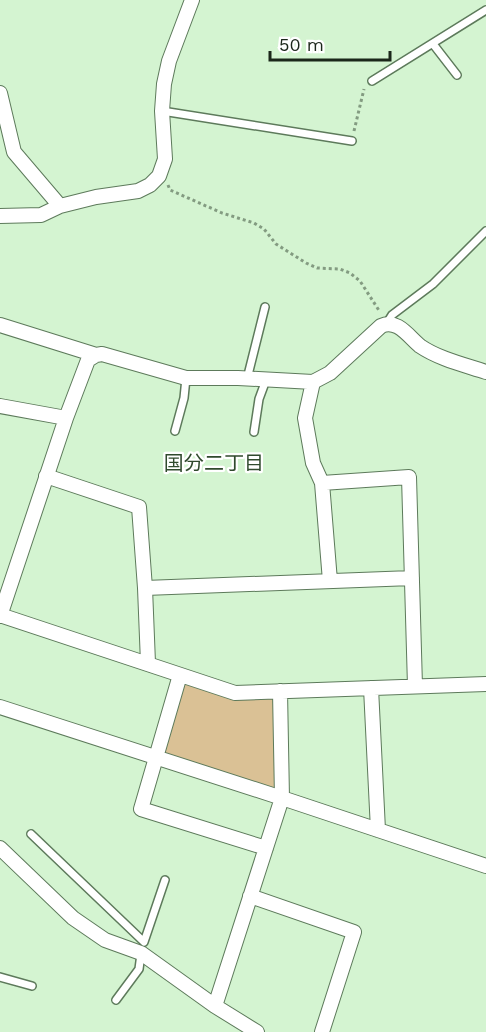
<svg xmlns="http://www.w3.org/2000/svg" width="486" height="1032" font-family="'Work Sans','Noto Sans JP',sans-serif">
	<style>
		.green { fill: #dac195 }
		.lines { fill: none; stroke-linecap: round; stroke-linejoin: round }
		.lane-casing { stroke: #5d7a5b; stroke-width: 10 }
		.street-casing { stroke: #5d7a5b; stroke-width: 16 }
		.path { stroke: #839b81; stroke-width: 3; stroke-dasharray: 3 3; stroke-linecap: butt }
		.lane { stroke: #fff; stroke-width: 7 }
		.street { stroke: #fff; stroke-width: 14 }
		.labels { text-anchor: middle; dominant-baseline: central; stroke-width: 4.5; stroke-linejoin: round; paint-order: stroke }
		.neighbourhood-label { font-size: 20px; fill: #304a2d; stroke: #fff }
	</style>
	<rect width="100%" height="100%" fill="#d4f4d1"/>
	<path class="green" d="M184 684 235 699 275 697 276 789 163 754Z"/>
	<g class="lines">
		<g class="lane-casing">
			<path id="lane" d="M433 44 457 75
				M372 81 486 10
				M162 111 352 141
				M387 323 392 315 433 284 486 231
				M247 379 265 307
				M175 431 184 398 186 378
				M254 432 259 399 266 380
				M31 834 144 942 165 880
				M0 977 32 986
				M116 1000 139 969 141 954"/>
		</g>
		<g class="street-casing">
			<path id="street" d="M0 93 14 152 60 206
				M0 216 41 215 60 206 96 197 138 191 150 185 159 176 165 159 162 111 164 84 169 61 192 0
				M0 325 96 355
				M313 382 305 418 313 463 322 483 409 477 415 686
				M0 406 66 418
				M46 476 139 507 145 588 148 663
				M322 483 330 581
				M145 588 412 578
				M0 615 235 693 486 684
				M0 616 66 418 88 360 96 355 102 354 186 378H238L313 382 330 373 381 326C397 318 409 337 420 346 439 359 465 365 486 372
				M180 675 141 809 266 848
				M371 688 378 830
				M0 707 282 798 486 866
				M0 848 73 918 105 940 141 953 215 1006 257 1032
				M250 896 354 932 322 1032
				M215 1006 282 798 280 691"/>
		</g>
		<path class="path" d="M354 131 364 89
			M168 185 170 190 222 213 254 223 264 229 276 244 306 263 317 268 340 269 350 273 360 281 380 312"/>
		<use href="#lane" class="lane"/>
		<use href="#street" class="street"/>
	</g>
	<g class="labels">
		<g class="neighbourhood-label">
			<text x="214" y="463">国分二丁目</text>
		</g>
	</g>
	<path d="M270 51v9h120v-9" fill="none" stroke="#1b271a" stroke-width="3"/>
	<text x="279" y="51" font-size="18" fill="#1b271a" stroke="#ffffff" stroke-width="4.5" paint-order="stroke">50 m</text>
</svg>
